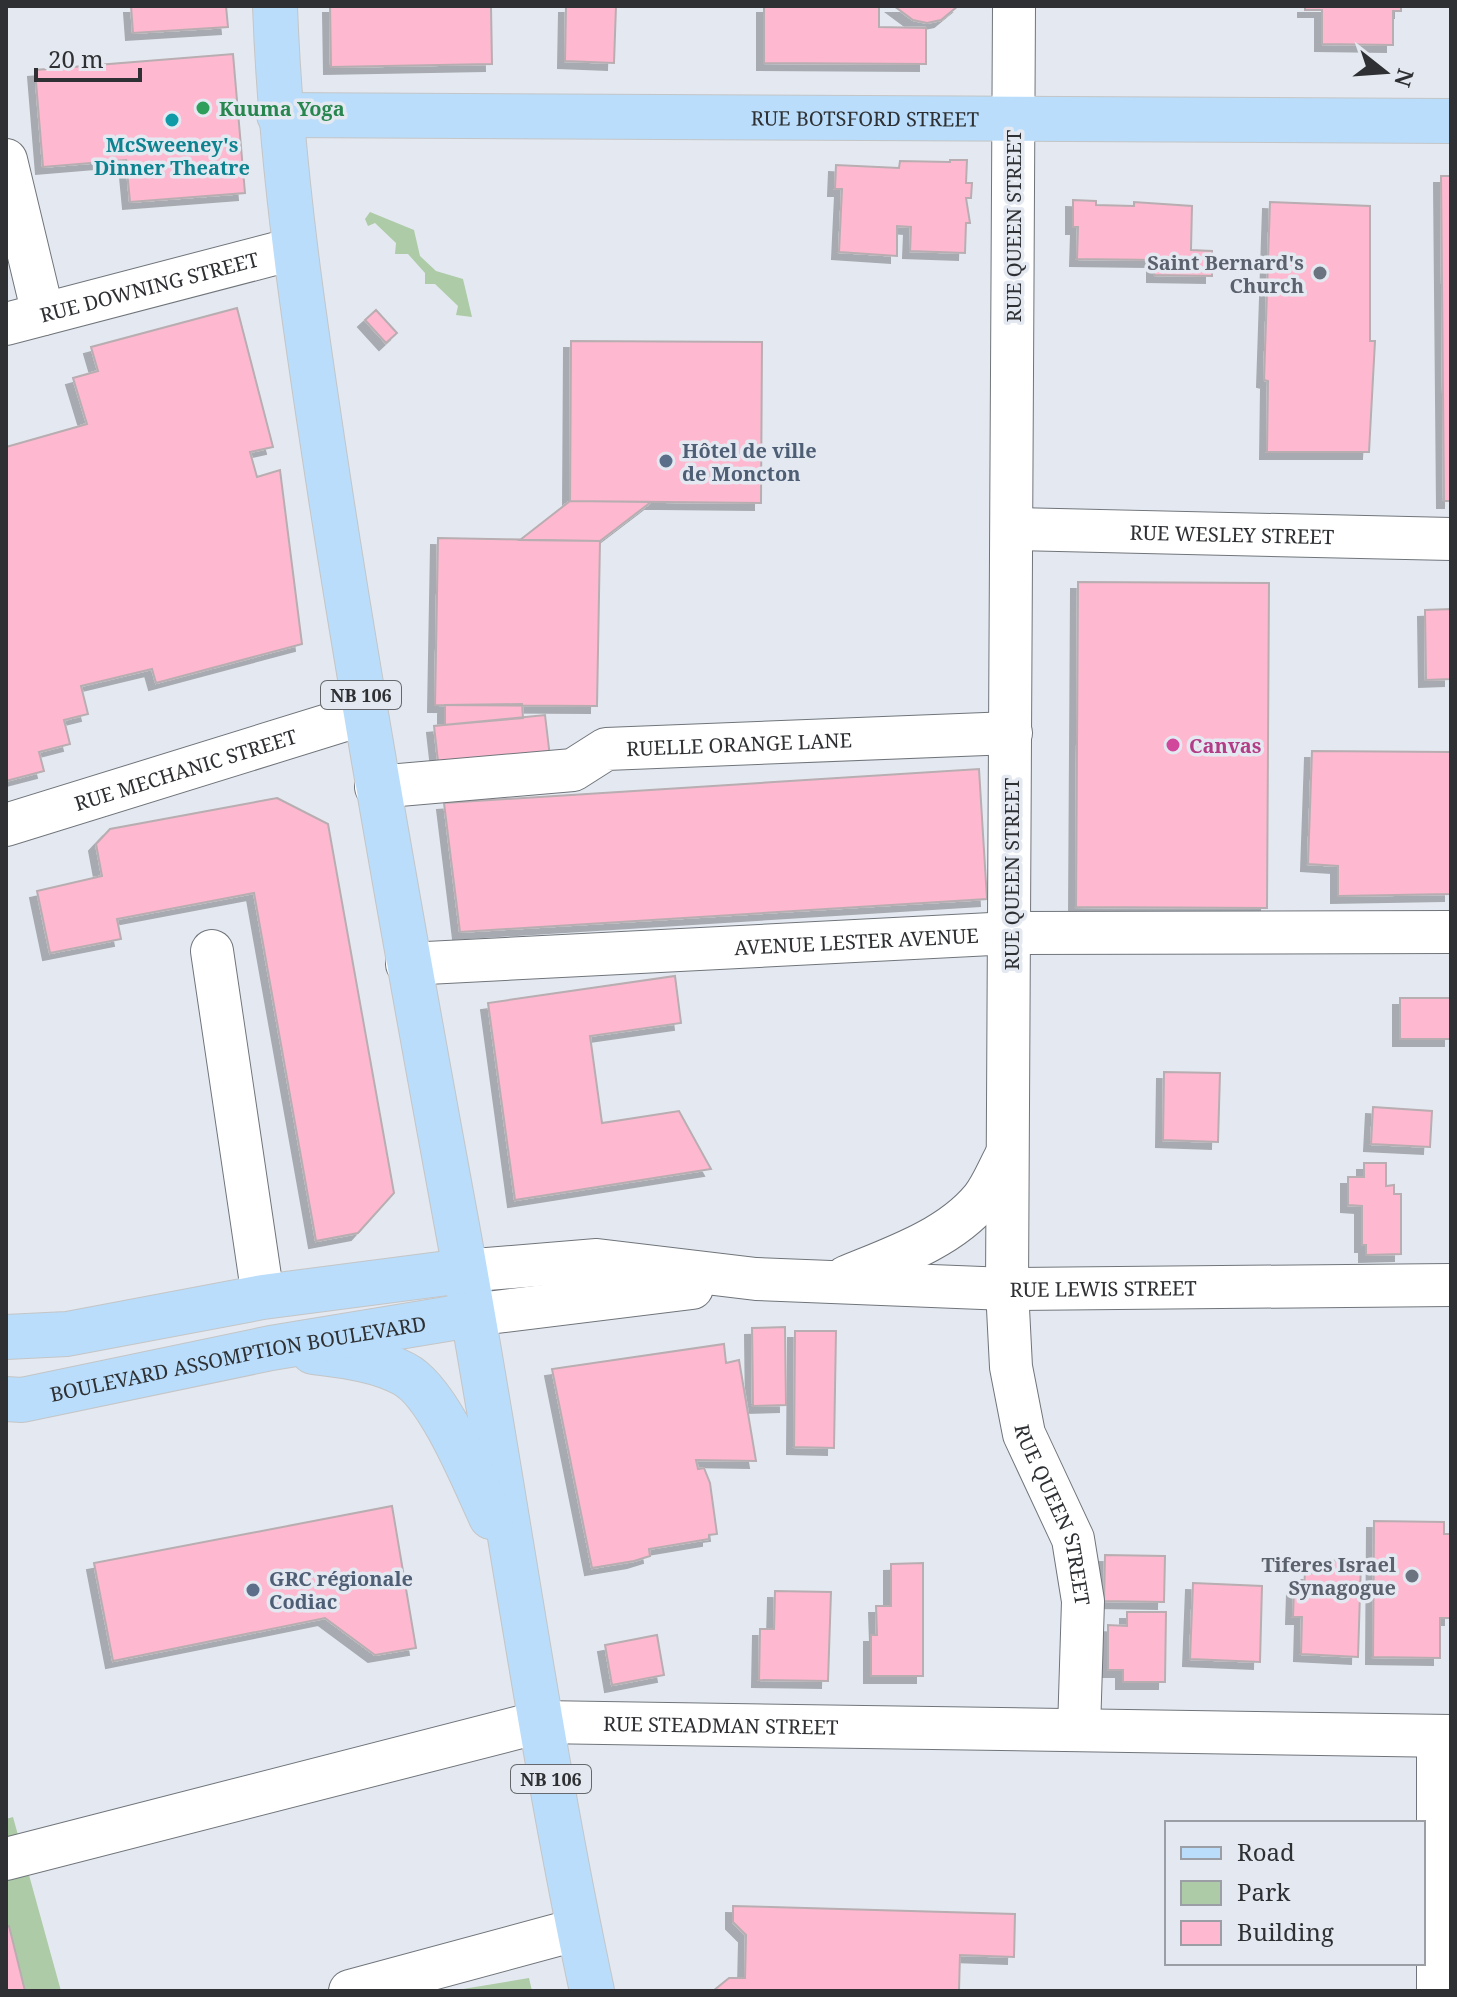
<svg xmlns="http://www.w3.org/2000/svg" width="1457" height="1997" font-family="'Noto Serif',serif">
	<style>
		.green { fill: #adcba6 }
		.building { fill: #feb8cf; stroke: #b8aeb1; stroke-width: 2; filter: url(#shadow) }
		.lines { fill: none; stroke-linecap: round; stroke-linejoin: round }
		.minor-casing { stroke: #70757b; stroke-width: 44 }
		.major-casing { stroke: #c4c5c6; stroke-width: 46 }
		.minor { stroke: #fff; stroke-width: 42 }
		.major { stroke: #b9ddfa; stroke-width: 44 }
		.leisure-dot { fill: #2e9e5b; stroke: #e4e9f1; stroke-width: 3 }
		.culture-dot { fill: #0f9aa8; stroke: #e4e9f1; stroke-width: 3 }
		.worship-dot { fill: #6b7280; stroke: #e4e9f1; stroke-width: 3 }
		.service-dot { fill: #5c6f8a; stroke: #e4e9f1; stroke-width: 3 }
		.hotel-dot { fill: #d1479c; stroke: #e4e9f1; stroke-width: 3 }
		.labels { text-anchor: middle; dominant-baseline: central; stroke-width: 7; stroke-linejoin: round; paint-order: stroke }
		.shield { fill: #e4e9f1; stroke: #65686c; stroke-width: 2 }
		.shield-label { font-size: 18px; font-weight: bold; fill: #2e3033 }
		.leisure-label { font-size: 20px; font-weight: bold; fill: #27864d; stroke: #e4e9f1; text-anchor: start }
		.street-label { font-size: 20px; fill: #2e3033; stroke: #e4e9f1 }
		.culture-label { font-size: 20px; font-weight: bold; fill: #0d838f; stroke: #e4e9f1 }
		.worship-label { font-size: 20px; font-weight: bold; fill: #5b616d; stroke: #e4e9f1; text-anchor: end }
		.service-label { font-size: 20px; font-weight: bold; fill: #4e5e75; stroke: #e4e9f1; text-anchor: start }
		.hotel-label { font-size: 20px; font-weight: bold; fill: #b23c85; stroke: #e4e9f1; text-anchor: start }
	</style>
	<defs>
		<filter id="shadow"><feDropShadow dx="-7" dy="7" stdDeviation="0" flood-color="#0004"/></filter>
	</defs>
	<rect width="100%" height="100%" fill="#e4e9f1"/>
	<path class="green" d="M370 212 414 230 420 256 436 271 463 279 472 317 456 315 458 306 435 284H425V273L408 254H395L396 243 375 223 368 226 365 219Z
		M13 1817 61 1991H6V1819Z
		M529 1978 532 1991H451Z"/>
	<path class="building" d="M131 6H226L228 27 133 33Z
		M330 6H491L492 64 331 67Z
		M566 6H616L614 63 565 61Z
		M764 6H879V27L926 28V64L764 63Z
		M894 6H958L941 20 927 23 913 20Z
		M1305 6H1401V11H1393V45L1322 44V10H1305Z
		M233 54 245 193 130 202 126 160 43 167 35 70Z
		M950 160H967L966 183H972L971 198H966L970 223H966L965 253 910 251 911 227 897 226V256L839 252 842 189H835L836 165 899 168 900 161 950 162Z
		M1441 176H1451V501H1444Z
		M1073 200 1096 201V205L1134 206V202L1192 206 1191 250 1212 251V276L1154 275V260L1077 259 1078 227H1073Z
		M1270 202 1370 206V341H1375L1369 452H1267L1268 381 1264 380Z
		M237 308 273 447 250 452 257 477 280 470 302 644 156 683 152 669 81 686 88 714 64 720 70 744 39 752 44 771 6 781V447L87 424 73 378 98 371 91 347Z
		M376 310 397 333 386 343 365 320Z
		M571 341 762 342 761 503 570 501Z
		M570 501 651 502 600 541 520 540Z
		M438 538 600 541 597 706 435 705Z
		M1078 582 1269 583 1267 908 1076 907Z
		M1451 609V679L1426 680 1425 610Z
		M522 704 523 718 445 725V705Z
		M545 715 550 757 439 770 434 726Z
		M1312 751 1451 752V894L1338 896V866L1308 864Z
		M979 769 987 899 460 932 444 803Z
		M277 798 328 824 394 1193 358 1233 316 1241 254 893 117 919 121 939 50 953 37 891 102 876 96 844 110 829Z
		M675 976 681 1023 590 1036 602 1123 679 1111 711 1169 515 1200 488 1003Z
		M1400 998H1451V1039H1400Z
		M1164 1072 1220 1073 1218 1142 1163 1140Z
		M1373 1107 1432 1111 1430 1147 1371 1144Z
		M1364 1163H1386V1186L1394 1185V1194H1401V1254L1366 1255V1245H1362V1206L1348 1205V1177H1364Z
		M785 1327 786 1405 753 1406 752 1328Z
		M795 1331H836L834 1448 794 1447Z
		M724 1344 726 1363 739 1360 756 1461 696 1460 698 1469 704 1468 710 1483 717 1534 709 1535V1539L649 1549 650 1556 634 1561 592 1568 552 1369Z
		M392 1506 416 1648 375 1655 325 1618 113 1661 94 1563Z
		M1374 1521 1444 1522V1534H1451V1618H1440V1658L1373 1657Z
		M1105 1555 1165 1556 1164 1602 1104 1601Z
		M1320 1560 1361 1562 1358 1657 1301 1654 1302 1617H1293L1294 1587H1304L1305 1573H1320Z
		M923 1563V1676H871V1635H877L876 1606H891V1564Z
		M1193 1583 1262 1586 1260 1662 1190 1659Z
		M775 1591 831 1592 828 1681 759 1680 760 1629H774Z
		M1127 1612H1166L1165 1682H1123V1670H1108V1625L1127 1626Z
		M657 1635 664 1675 612 1685 605 1645Z
		M733 1906 1015 1914 1014 1957 960 1955 959 1991H713L729 1978H745L746 1935 733 1922Z
		M9 1926 25 1991H6V1927Z"/>
	<g class="lines">
		<g class="minor-casing">
			<g id="minor">
				<path id="s1" d="M1014 6 1007 1289 1011 1367 1024 1434 1073 1539 1083 1601 1079 1730"/>
				<path d="M6 160 43 314"/>
				<path id="s2" d="M6 324 293 249"/>
				<path id="s3" d="M1012 529 1451 539"/>
				<path id="s4" d="M376 787 573 770 606 749 1011 733"/>
				<path id="s5" d="M6 825 364 714"/>
				<path d="M212 951 263 1297"/>
				<path id="s6" d="M407 964 1011 933 1451 932"/>
				<path id="s7" d="M463 1271 597 1260 756 1279 1007 1289 1451 1285"/>
				<path d="M846 1277C892 1258 949 1239 982 1199 992 1187 999 1168 1007 1154"/>
				<path d="M471 1315 692 1288"/>
				<path id="s8" d="M6 1859 540 1722 1451 1736"/>
				<path d="M350 1991 579 1929"/>
				<path d="M1438 1991V1736"/>
			</g>
		</g>
		<g class="major-casing">
			<g id="major">
				<path d="M275 6C281 172 306 334 331 498 368 738 411 976 455 1215 503 1473 537 1734 592 1991"/>
				<path id="s9" d="M279 115 1451 121"/>
				<path d="M6 1337 67 1334 263 1297 463 1271"/>
				<path d="M313 1352C344 1356 376 1359 404 1374 439 1392 474 1481 491 1517"/>
				<path id="s10" d="M6 1399 22 1400 271 1348 471 1315"/>
			</g>
		</g>
		<use href="#minor" class="minor"/>
		<use href="#major" class="major"/>
	</g>
	<circle class="leisure-dot" cx="203" cy="108" r="8"/>
	<circle class="culture-dot" cx="172" cy="120" r="8"/>
	<g class="worship-dot">
		<circle cx="1320" cy="273" r="8"/>
		<circle cx="1412" cy="1576" r="8"/>
	</g>
	<g class="service-dot">
		<circle cx="666" cy="461" r="8"/>
		<circle cx="253" cy="1590" r="8"/>
	</g>
	<circle class="hotel-dot" cx="1173" cy="745" r="8"/>
	<g class="labels">
		<g class="shield">
			<rect x="321" y="681" width="80" height="28" rx="6"/>
			<rect x="511" y="1765" width="80" height="28" rx="6"/>
		</g>
		<g class="shield-label">
			<text x="361" y="695">NB 106</text>
			<text x="551" y="1779">NB 106</text>
		</g>
		<g class="leisure-label">
			<text x="219" y="108">Kuuma Yoga</text>
		</g>
		<g class="street-label">
			<text stroke="none"><textPath href="#s9" startOffset="586">RUE BOTSFORD STREET</textPath></text>
			<text transform="translate(1013 226) rotate(-90)">RUE QUEEN STREET</text>
			<text stroke="none"><textPath href="#s2" startOffset="148">RUE DOWNING STREET</textPath></text>
			<text stroke="none"><textPath href="#s3" startOffset="220">RUE WESLEY STREET</textPath></text>
			<text stroke="none"><textPath href="#s4" startOffset="370">RUELLE ORANGE LANE</textPath></text>
			<text stroke="none"><textPath href="#s5" startOffset="188">RUE MECHANIC STREET</textPath></text>
			<text transform="translate(1011 874) rotate(-90)">RUE QUEEN STREET</text>
			<text stroke="none"><textPath href="#s6" startOffset="450">AVENUE LESTER AVENUE</textPath></text>
			<text stroke="none"><textPath href="#s7" startOffset="642">RUE LEWIS STREET</textPath></text>
			<text stroke="none"><textPath href="#s10" startOffset="236">BOULEVARD ASSOMPTION BOULEVARD</textPath></text>
			<text stroke="none"><textPath href="#s1" startOffset="1516">RUE QUEEN STREET</textPath></text>
			<text stroke="none"><textPath href="#s8" startOffset="732">RUE STEADMAN STREET</textPath></text>
		</g>
		<g class="culture-label">
			<text x="172" y="144">McSweeney's<tspan x="172" dy="23">Dinner Theatre</tspan></text>
		</g>
		<g class="worship-label">
			<text x="1304" y="262">Saint Bernard's<tspan x="1304" dy="23">Church</tspan></text>
			<text x="1396" y="1564">Tiferes Israel<tspan x="1396" dy="23">Synagogue</tspan></text>
		</g>
		<g class="service-label">
			<text x="682" y="450">Hôtel de ville<tspan x="682" dy="23">de Moncton</tspan></text>
			<text x="269" y="1578">GRC régionale<tspan x="269" dy="23">Codiac</tspan></text>
		</g>
		<g class="hotel-label">
			<text x="1189" y="745">Canvas</text>
		</g>
	</g>
	<rect width="1457" height="1997" fill="none" stroke="#2e3033" stroke-width="16"/>
	<rect x="1165" y="1821" width="260" height="144" fill="#e4e9f1" stroke="#9b9fa5" stroke-width="2"/>
	<rect x="1181" y="1847" width="40" height="12" fill="#b9ddfa" stroke="#9b9fa5" stroke-width="2"/>
	<text x="1237" y="1861" font-size="24" fill="#2e3033">Road</text>
	<rect x="1181" y="1881" width="40" height="24" fill="#adcba6" stroke="#9b9fa5" stroke-width="2"/>
	<text x="1237" y="1901" font-size="24" fill="#2e3033">Park</text>
	<rect x="1181" y="1921" width="40" height="24" fill="#feb8cf" stroke="#9b9fa5" stroke-width="2"/>
	<text x="1237" y="1941" font-size="24" fill="#2e3033">Building</text>
	<g transform="translate(1385 72) rotate(107)" stroke="#e4e9f1" stroke-width="6" paint-order="stroke">
	<path d="M0-6L14 30L0 20L-14 30Z" fill="#2e3033"/>
	<text y="-12" font-size="22" font-weight="bold" text-anchor="middle" fill="#2e3033">N</text>
	</g>
	<path d="M36 68v12h104v-12" fill="none" stroke="#2e3033" stroke-width="4"/>
	<text x="48" y="68" font-size="24" fill="#2e3033" stroke="#e4e9f1" stroke-width="6" paint-order="stroke">20 m</text>
</svg>
